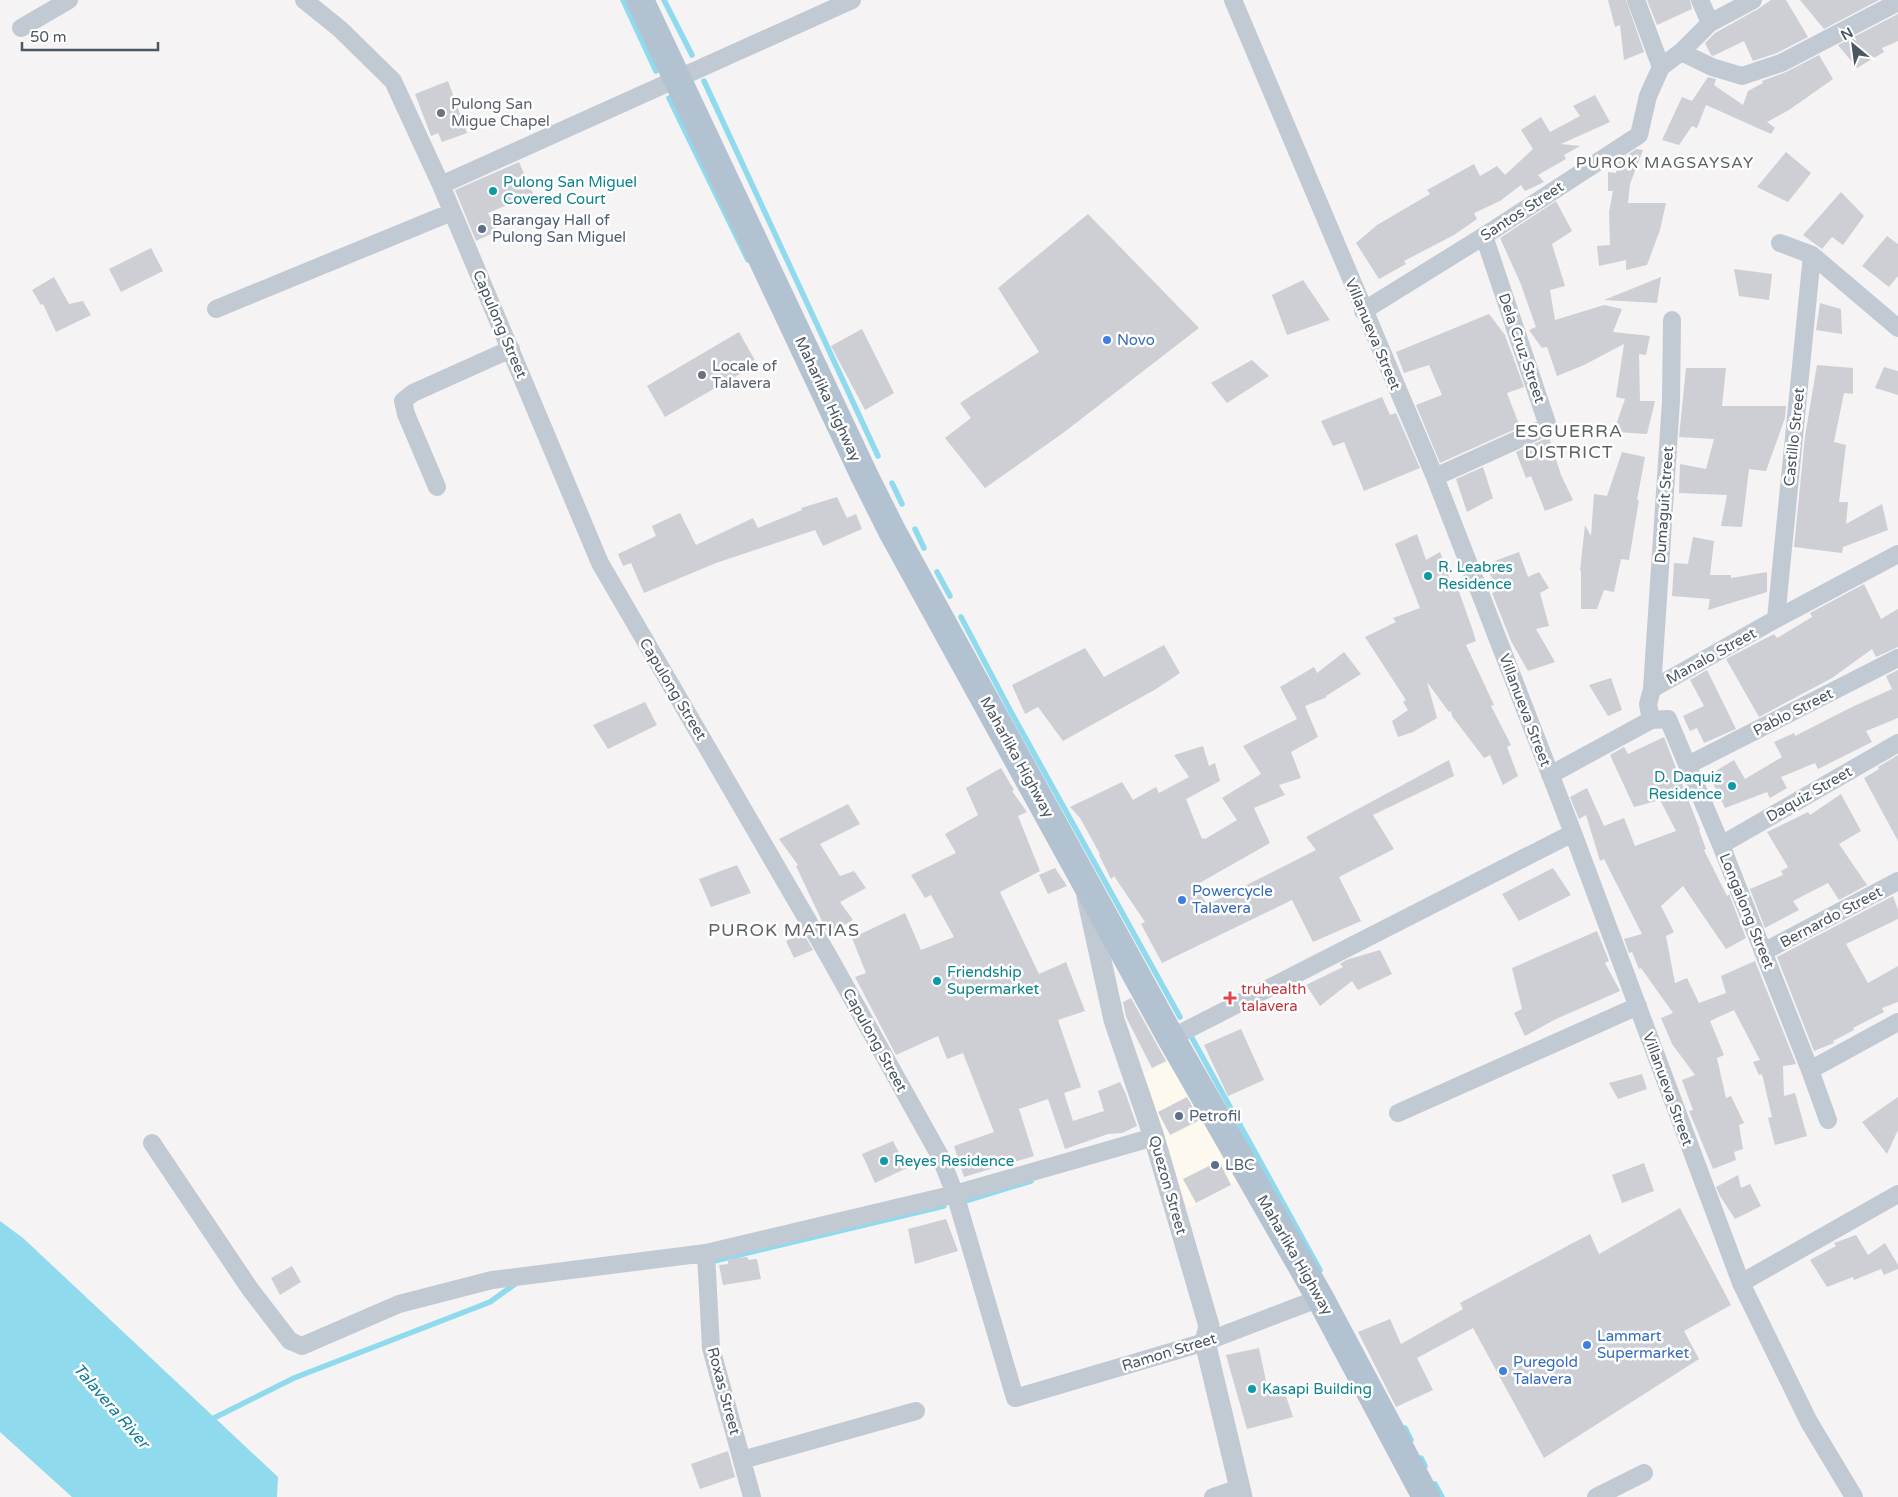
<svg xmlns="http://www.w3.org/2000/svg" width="1898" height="1497" font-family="'Varela Round',sans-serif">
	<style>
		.commercial { fill: #fdf9ef }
		.water { fill: #90daee }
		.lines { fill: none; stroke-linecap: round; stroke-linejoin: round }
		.stream { stroke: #90daee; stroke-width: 5.5 }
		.building { fill: #cdcfd5 }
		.minor { stroke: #c1cad2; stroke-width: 18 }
		.tertiary { stroke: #c1cad2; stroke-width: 21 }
		.primary { stroke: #b3c2d1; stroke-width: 28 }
		.worship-dot { fill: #6b7280; stroke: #fff; stroke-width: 2 }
		.culture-dot { fill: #0f9aa8; stroke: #fff; stroke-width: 2 }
		.service-dot { fill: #5c6f8a; stroke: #fff; stroke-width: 2 }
		.shop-dot { fill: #3f7fe0; stroke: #fff; stroke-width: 2 }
		.health-dot { fill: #e0444e; stroke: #fff; stroke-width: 2 }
		.labels { text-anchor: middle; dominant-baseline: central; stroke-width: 5; stroke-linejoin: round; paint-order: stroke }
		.worship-label { font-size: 15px; fill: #5b616d; stroke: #fff; text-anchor: start }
		.culture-label { font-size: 15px; fill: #0d838f; stroke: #fff; text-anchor: start }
		.street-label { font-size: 15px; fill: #4a5661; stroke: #fff }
		.service-label { font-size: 15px; fill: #4e5e75; stroke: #fff; text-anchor: start }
		.shop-label { font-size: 15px; fill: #366cbe; stroke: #fff; text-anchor: start }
		.health-label { font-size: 15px; fill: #be3a42; stroke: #fff; text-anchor: start }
		.neighbourhood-label { font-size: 16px; letter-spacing: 1px; fill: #5f6368; stroke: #fff }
		.water-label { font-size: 16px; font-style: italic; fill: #0c7c9b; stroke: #fff }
		.quarter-label { font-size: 18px; letter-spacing: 1px; fill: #5f6368; stroke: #fff }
	</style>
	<rect width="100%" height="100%" fill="#f5f3f3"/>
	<path class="commercial" d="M1169 1061 1238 1182 1187 1209 1144 1073Z"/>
	<path class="water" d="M0 1221 23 1238 278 1477 277 1497H72L0 1432Z"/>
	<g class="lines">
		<path class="stream" d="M623 0 656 71
			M664 0 692 55
			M704 81 878 456
			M669 98 748 260
			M892 483 902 504
			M915 529 924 548
			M937 572 950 596
			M961 617 1011 712 1180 1017
			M1192 1038 1320 1270
			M965 1201 1031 1181
			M714 1261 944 1206
			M214 1418 294 1378 490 1302 518 1282
			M1405 1428 1411 1440
			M1421 1458 1425 1466
			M1435 1484 1442 1497"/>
	</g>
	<path class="building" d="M1608 0H1626L1644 52 1624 60 1620 25 1615 27Z
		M1647 0H1690L1692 9 1657 25Z
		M1771 0H1786L1808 37 1777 53 1753 61 1744 41 1713 56 1711 55 1705 43 1715 33 1758 9Z
		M1800 0H1879L1824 29Z
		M1898 14V41L1882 48 1884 52 1857 68 1838 45Z
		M1819 55 1833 79 1789 110 1767 122 1775 128 1771 134 1706 105 1697 128 1692 126 1679 145 1662 140 1682 97 1692 101 1708 77 1716 79 1714 85 1743 105 1748 91 1763 83 1762 81 1786 72Z
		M448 81 467 133 442 142 438 133 431 136 415 94Z
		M1595 95 1610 122 1561 144 1580 146 1564 155 1566 159 1538 175 1544 182 1525 191 1521 185 1500 201 1474 213 1477 219 1454 235 1404 261 1406 264 1379 279 1356 243 1377 225 1430 194 1427 190 1474 164 1480 176 1497 166 1505 175 1533 149 1521 130 1541 117 1550 132 1580 116 1573 106Z
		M1636 149 1643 150 1630 184 1628 203H1666L1660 230 1647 265 1626 270V260L1599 266 1597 246 1610 245 1609 212 1613 191H1608V172L1616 173 1620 160Z
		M1786 152 1811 173 1788 202 1757 187Z
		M519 162 533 194 488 213 497 231 476 241 455 190Z
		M1841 192 1864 216 1843 245 1832 237 1822 249 1803 235Z
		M1556 201 1572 231 1552 244 1565 286 1550 290 1555 320 1604 305 1622 309 1613 332 1650 336 1646 355 1639 354 1640 401H1655L1647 434 1617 432 1618 425H1616L1625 399 1616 397 1624 344 1584 365 1557 376 1547 347 1542 348 1529 330 1536 327 1520 282 1500 238Z
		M1088 214 1199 328 1063 433 985 488 945 438 971 418 960 403 1039 352 998 288Z
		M1887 236 1898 244V276L1889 287 1862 266Z
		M151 248 163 271 121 292 109 269Z
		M1734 269 1772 274 1769 300 1739 296Z
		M54 277 69 304 83 301 91 315 56 332 43 304 41 305 32 290Z
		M1661 277 1657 303 1604 300Z
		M1303 280 1330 320 1287 335 1272 295Z
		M1820 303 1841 309 1842 334 1816 330Z
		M1489 314 1505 335 1524 387 1507 393 1520 427 1440 463 1416 405 1442 395 1429 365 1404 373 1396 352Z
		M862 329 894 393 865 410 831 346Z
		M739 332 757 364 665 417 647 386Z
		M1252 360 1269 376 1227 403 1211 383Z
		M1817 365 1853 368V394L1844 393 1834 442 1846 445 1839 502H1848L1846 524 1882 504 1888 530 1843 547 1842 553 1794 547 1805 436Z
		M1884 367 1898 371V395L1875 388Z
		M1686 368H1726L1722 406H1786L1785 418 1766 471 1749 469 1742 527 1721 526 1727 495 1679 493 1680 464 1706 469 1714 439 1679 437Z
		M1382 397 1390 415 1396 413 1420 468 1364 491 1344 442 1333 446 1321 421Z
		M1549 437 1561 475 1573 500 1545 511 1531 476 1526 478 1516 452Z
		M1622 452 1645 457 1637 500H1639L1629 560 1621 559 1614 592 1604 590 1597 609H1581V570L1580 571 1585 525 1591 536 1594 494 1607 496Z
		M1483 467 1493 498 1467 512 1456 479Z
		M837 497 847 518 856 514 862 529 823 546 815 530 716 563 644 593 631 563 623 566 618 554 656 536 652 526 680 513 696 545 753 518 758 528 802 510 801 508Z
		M1417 534 1426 560 1440 552 1453 588 1457 586 1473 631 1476 641 1466 645 1494 705 1491 706 1511 745 1507 747 1518 776 1503 785 1490 755 1484 758 1452 716 1451 711 1449 712 1427 682 1437 718 1413 732 1398 737 1392 721 1408 710 1403 702 1406 700 1365 637 1396 622 1393 618 1420 608 1395 544Z
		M1693 537 1714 541 1710 575H1731V578L1767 572V592L1708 610 1710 599 1672 596 1674 563 1688 564Z
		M1519 552 1528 577 1539 572 1549 588 1540 593 1549 626 1536 629 1555 662 1528 671 1511 641 1492 593 1500 590 1484 565Z
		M1864 584 1881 619 1898 609V647L1876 657 1872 649 1832 678 1759 717 1726 659 1774 634 1777 638 1812 617 1810 613Z
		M1164 645 1180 673 1156 689 1063 741 1038 707 1025 714 1012 685 1085 648 1104 677Z
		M1344 652 1361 674 1326 696 1327 697 1305 706 1318 737 1291 752 1301 778 1279 785 1285 795 1254 808 1270 843 1196 885 1207 905 1316 850 1306 837 1449 760 1454 776 1373 815 1394 849 1339 877 1361 921 1313 942 1292 900 1162 963 1141 924 1145 922 1114 876 1111 879 1099 855 1100 854 1080 818 1070 807 1122 782 1133 800 1156 787 1159 793 1189 777 1174 755 1203 746 1209 766 1215 763 1220 781 1186 799 1202 839 1204 838 1205 839 1237 820 1222 798 1261 774 1243 746 1297 719 1280 687 1314 667 1317 673Z
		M1707 670 1736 729 1704 743 1697 728 1690 731 1683 716 1704 706 1690 680Z
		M1898 670V718L1866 731 1872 742 1818 769 1815 763 1781 777 1787 788 1770 798 1767 792 1725 808 1709 775 1734 760 1745 779 1782 757 1774 742 1794 733 1795 736 1852 707 1892 689 1886 676Z
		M1611 678 1622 710 1608 716 1589 685Z
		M645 702 657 725 608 749 593 725Z
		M1664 737 1700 830H1699L1706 849 1704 850 1727 896 1729 894 1746 938 1726 949 1683 886 1661 906 1674 932 1666 936 1675 983 1687 978 1699 1003 1726 993 1721 976 1755 961 1796 1064 1783 1066 1784 1096 1795 1093 1807 1136 1775 1145 1768 1118 1772 1117 1762 1074 1759 1075 1753 1062 1760 1060 1734 1010 1710 1021 1724 1055 1717 1058 1726 1098 1731 1096 1744 1123 1739 1125 1743 1149 1734 1152 1736 1160 1713 1169 1689 1111 1693 1110 1682 1080 1695 1075 1672 1044 1661 1018 1673 1013 1641 968 1639 969 1632 952 1629 953 1624 939 1642 934 1604 859 1600 861 1586 815 1579 819 1570 797 1587 788 1604 826 1624 818 1635 846 1676 831 1660 800 1634 807 1610 755 1624 747 1628 754Z
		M1898 755V841L1864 778 1879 769 1878 767Z
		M1001 768 1014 790 1012 791 1027 812 1018 816 1040 871 1000 892 1039 974 1066 962 1085 1011 1058 1020 1081 1087 1064 1093 1073 1121 1104 1111 1098 1091 1120 1082 1125 1092 1137 1126 1122 1133 1108 1134 1065 1149 1048 1099 1019 1109 1034 1156 964 1177 954 1146 994 1132 963 1053 947 1059 938 1036 896 1055 855 977 866 973 852 938 905 913 921 950 954 937 931 895 925 898 911 875 956 853 945 834 978 815 966 788Z
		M1841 794 1861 831 1839 844 1867 885 1839 900 1828 883 1793 901 1799 910 1765 928 1750 889 1783 875 1781 871 1788 867 1767 832 1808 812 1810 815Z
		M848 804 860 824 820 844 840 876 854 871 866 888 840 902 853 920 828 934 796 866 798 865 779 839Z
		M737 865 751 893 711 907 699 879Z
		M1055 868 1067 886 1048 894 1039 875Z
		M1553 868 1571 895 1519 921 1502 894Z
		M1893 896 1898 910V919L1846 944 1868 983 1898 966V1002L1882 1008 1884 1012 1853 1028 1854 1030 1833 1041 1834 1043 1814 1051 1777 957Z
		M1597 931 1609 961 1605 963 1620 991 1556 1019 1525 1036 1514 1013 1522 1009 1512 968Z
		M803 933 813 950 794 958 786 941Z
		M1380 950 1392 974 1358 990 1352 981 1320 1006 1306 985 1343 967 1340 964 1346 960Z
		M1131 998 1166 1061 1152 1068 1126 1017 1123 1002Z
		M1241 1029 1264 1080 1228 1096 1204 1045Z
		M1642 1074 1647 1089 1618 1099 1609 1083Z
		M1187 1097 1200 1120 1170 1135 1158 1112Z
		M1898 1097V1130L1887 1154 1862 1122Z
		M893 1141 907 1168 875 1183 862 1154Z
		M1219 1161 1231 1185 1196 1203 1183 1179Z
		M1644 1163 1654 1191 1622 1203 1612 1175Z
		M1738 1175 1741 1188 1750 1184 1761 1206 1735 1219 1720 1196 1716 1187Z
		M1680 1208 1731 1305 1684 1331 1699 1359 1544 1458 1473 1328 1417 1358 1433 1390 1396 1407 1358 1332 1390 1319 1401 1344 1463 1309 1460 1303 1590 1234 1599 1254Z
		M946 1219 958 1251 915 1264 908 1229Z
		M1856 1235 1868 1255 1885 1243 1898 1265V1269L1884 1275 1881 1269 1854 1280 1853 1277 1827 1287 1810 1260 1836 1246 1834 1243Z
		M747 1257 749 1260 757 1259 761 1279 723 1285 719 1265 728 1264V1259Z
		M292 1266 301 1282 280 1295 271 1278Z
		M1259 1348 1268 1390 1283 1387 1293 1417 1247 1429 1226 1355Z
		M728 1451 735 1477 700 1489 691 1464Z"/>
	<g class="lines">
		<path class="minor" d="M304 0 340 29 393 81 441 185 600 563 829 957 940 1156 955 1194 1015 1398 1205 1342 1320 1298
			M1233 0 1435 477 1573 833 1741 1283 1809 1422 1854 1497
			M1636 0 1661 67
			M1700 0 1710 23
			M21 28 69 0
			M1681 52 1712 67 1742 76 1781 63 1898 2
			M441 185 852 0
			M1780 243 1812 255 1898 328
			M216 309 452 212
			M1363 311 1484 236 1639 135 1648 96 1661 67 1681 52 1710 23 1753 0
			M1435 477 1548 426 1484 236
			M437 487 406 414 403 401 413 393 511 349
			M1776 619 1812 255
			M1652 689 1671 401 1672 320
			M1651 720 1668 719 1721 845 1810 1070 1828 1120
			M1688 765 1898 658
			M1550 775 1651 720 1648 704 1652 689 1776 619 1898 554
			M1721 845 1898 743
			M1763 952 1898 881
			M1171 1038 1573 833
			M1810 1070 1898 1022
			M1398 1113 1638 1006
			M152 1143 250 1289 290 1341 302 1346 399 1304 492 1280 706 1253 955 1194 1154 1137
			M706 1253 711 1348 752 1497
			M1741 1283 1898 1194
			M742 1460 916 1411
			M1213 1497 1240 1488
			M1596 1497 1644 1473"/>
		<path class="tertiary" d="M1087 897 1114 1020 1154 1137 1209 1326 1205 1342 1242 1497"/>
		<path class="primary" d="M640 0 865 477 892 531 1171 1038 1320 1298 1426 1497"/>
	</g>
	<g class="worship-dot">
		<circle cx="441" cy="113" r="5"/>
		<circle cx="702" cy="375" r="5"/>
	</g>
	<g class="culture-dot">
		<circle cx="493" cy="191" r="5"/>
		<circle cx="1428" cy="576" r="5"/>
		<circle cx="1732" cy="786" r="5"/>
		<circle cx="937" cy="981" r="5"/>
		<circle cx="884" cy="1161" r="5"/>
		<circle cx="1252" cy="1389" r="5"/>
	</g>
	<g class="service-dot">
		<circle cx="482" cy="229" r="5"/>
		<circle cx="1179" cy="1116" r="5"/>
		<circle cx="1215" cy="1165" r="5"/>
	</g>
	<g class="shop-dot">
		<circle cx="1107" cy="340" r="5"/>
		<circle cx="1182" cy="900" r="5"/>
		<circle cx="1587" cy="1345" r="5"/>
		<circle cx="1503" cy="1371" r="5"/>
	</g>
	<path class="health-dot" d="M1227.5 990.5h5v5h5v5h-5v5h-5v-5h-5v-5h5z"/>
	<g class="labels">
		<g class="worship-label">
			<text x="451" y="104">Pulong San<tspan x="451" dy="17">Migue Chapel</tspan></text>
			<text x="712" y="366">Locale of<tspan x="712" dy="17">Talavera</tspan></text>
		</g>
		<g class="culture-label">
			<text x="503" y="182">Pulong San Miguel<tspan x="503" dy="17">Covered Court</tspan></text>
			<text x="1438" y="567">R. Leabres<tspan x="1438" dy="17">Residence</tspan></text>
			<text x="1722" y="777" text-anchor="end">D. Daquiz<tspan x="1722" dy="17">Residence</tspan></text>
			<text x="947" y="972">Friendship<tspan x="947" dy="17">Supermarket</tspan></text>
			<text x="894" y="1161">Reyes Residence</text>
			<text x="1262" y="1389">Kasapi Building</text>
		</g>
		<g class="street-label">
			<text transform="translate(1522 211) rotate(-33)">Santos Street</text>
			<text transform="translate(500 324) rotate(67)">Capulong Street</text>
			<text transform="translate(1373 334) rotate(67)">Villanueva Street</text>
			<text transform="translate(1522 348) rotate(71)">Dela Cruz Street</text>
			<text transform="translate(828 399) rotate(65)">Maharlika Highway</text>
			<text transform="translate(1794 437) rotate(-84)">Castillo Street</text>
			<text transform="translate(1664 505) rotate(-86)">Dumaguit Street</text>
			<text transform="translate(1711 656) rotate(-29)">Manalo Street</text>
			<text transform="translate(673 689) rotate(59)">Capulong Street</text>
			<text transform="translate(1525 710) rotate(69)">Villanueva Street</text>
			<text transform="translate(1793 712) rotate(-27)">Pablo Street</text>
			<text transform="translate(1017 757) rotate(61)">Maharlika Highway</text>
			<text transform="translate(1809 794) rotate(-30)">Daquiz Street</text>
			<text transform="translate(1747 911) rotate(68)">Longalong Street</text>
			<text transform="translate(1831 917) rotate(-28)">Bernardo Street</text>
			<text transform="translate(875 1040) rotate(61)">Capulong Street</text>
			<text transform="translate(1668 1089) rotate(70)">Villanueva Street</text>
			<text transform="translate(1168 1185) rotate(74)">Quezon Street</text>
			<text transform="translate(1295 1255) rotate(60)">Maharlika Highway</text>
			<text transform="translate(1169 1352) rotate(-17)">Ramon Street</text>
			<text transform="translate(724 1391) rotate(75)">Roxas Street</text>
		</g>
		<g class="service-label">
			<text x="492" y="220">Barangay Hall of<tspan x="492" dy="17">Pulong San Miguel</tspan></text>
			<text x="1189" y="1116">Petrofil</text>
			<text x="1225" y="1165">LBC</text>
		</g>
		<g class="shop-label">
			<text x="1117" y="340">Novo</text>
			<text x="1192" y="891">Powercycle<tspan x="1192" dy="17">Talavera</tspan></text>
			<text x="1597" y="1336">Lammart<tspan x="1597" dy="17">Supermarket</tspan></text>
			<text x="1513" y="1362">Puregold<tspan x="1513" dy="17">Talavera</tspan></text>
		</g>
		<g class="health-label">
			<text x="1241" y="989">truhealth<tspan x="1241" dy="17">talavera</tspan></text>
		</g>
		<g class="neighbourhood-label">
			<text x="1665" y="163">PUROK MAGSAYSAY</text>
		</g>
		<g class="water-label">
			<text transform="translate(111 1406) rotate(49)">Talavera River</text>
		</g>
		<g class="quarter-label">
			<text x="1569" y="431">ESGUERRA<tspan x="1569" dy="21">DISTRICT</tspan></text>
			<text x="784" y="930">PUROK MATIAS</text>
		</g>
	</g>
	<g transform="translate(1853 45) rotate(331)" stroke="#ffffff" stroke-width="4" paint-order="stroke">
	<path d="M0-4L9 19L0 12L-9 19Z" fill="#4a5661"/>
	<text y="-8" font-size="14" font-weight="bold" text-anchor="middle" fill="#4a5661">N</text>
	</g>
	<path d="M22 42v8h136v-8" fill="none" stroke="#4a5661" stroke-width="2.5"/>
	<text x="30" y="42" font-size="15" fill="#4a5661" stroke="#ffffff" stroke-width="4" paint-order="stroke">50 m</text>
</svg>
